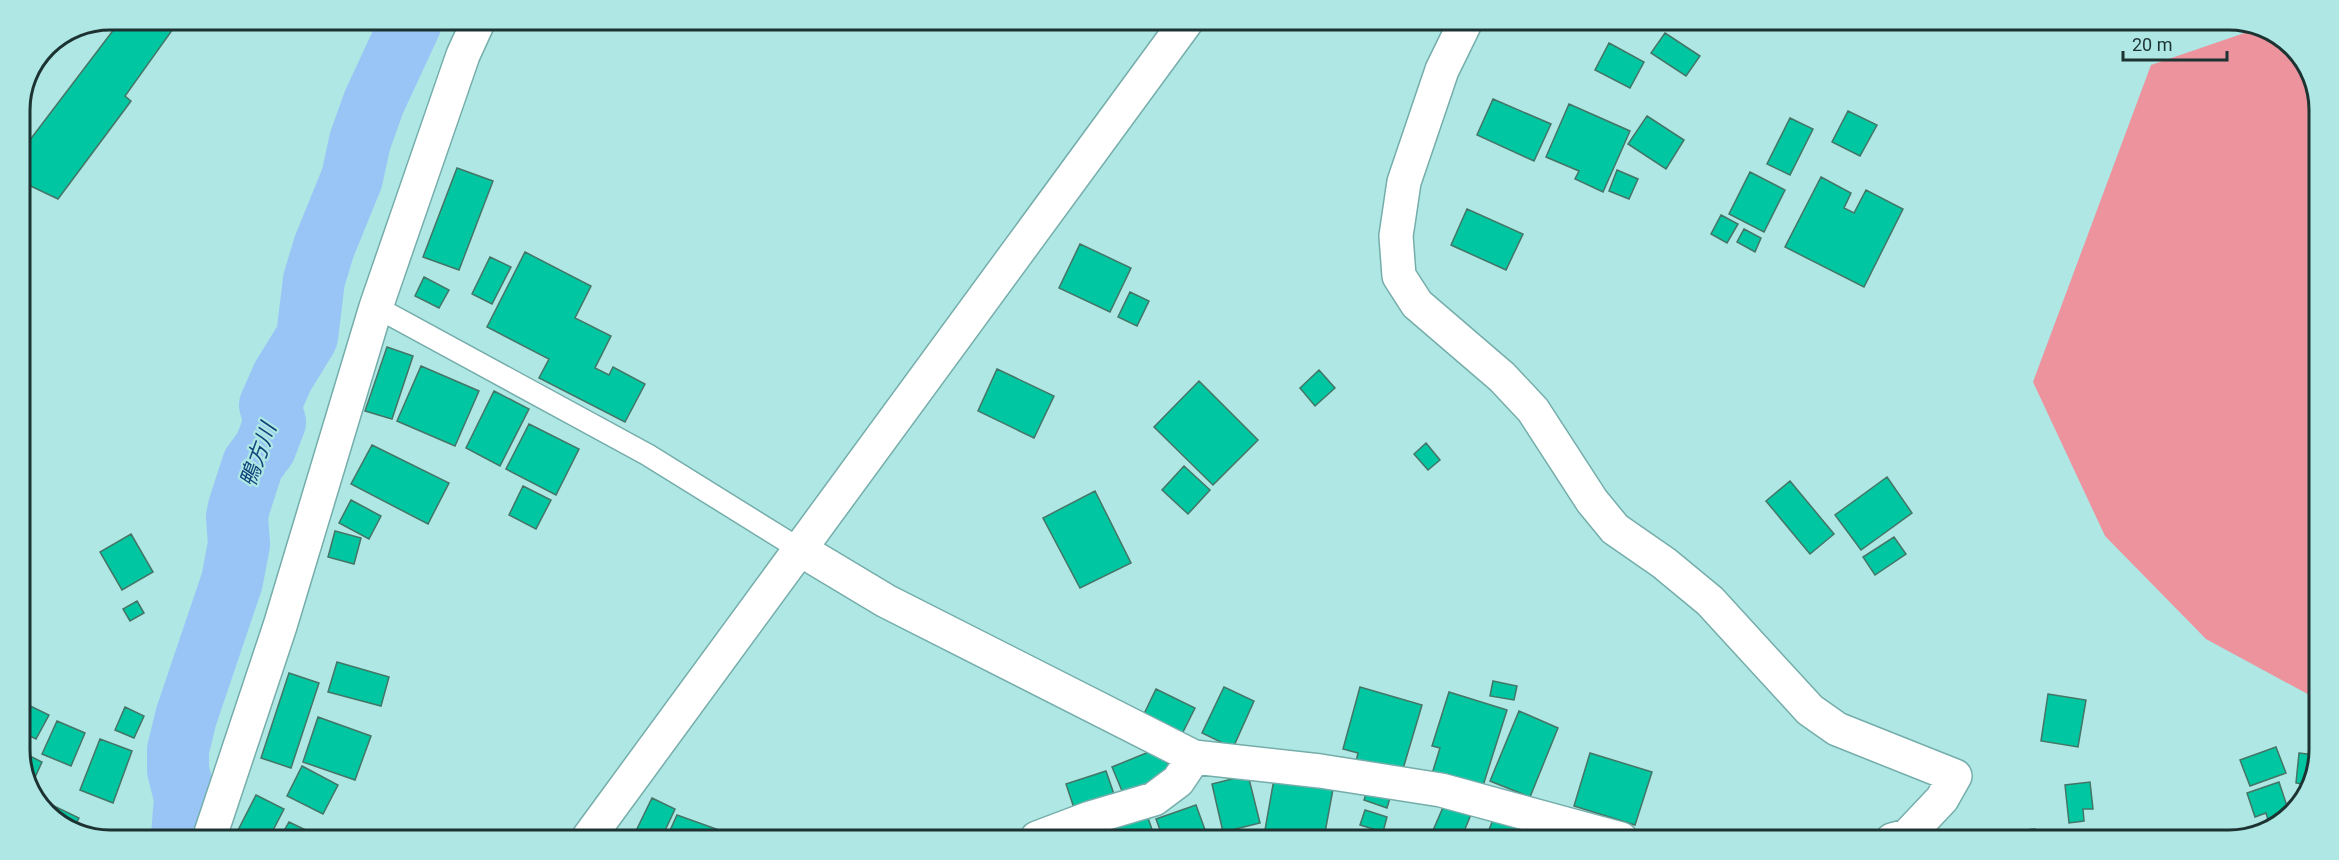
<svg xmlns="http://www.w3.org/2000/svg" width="2339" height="860" font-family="Roboto,'Noto Sans JP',sans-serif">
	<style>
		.green { fill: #ed939e }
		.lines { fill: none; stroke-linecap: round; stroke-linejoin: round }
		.river { stroke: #98c4f6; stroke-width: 62 }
		.building { fill: #00c7a2; stroke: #447566; stroke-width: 1.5 }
		.service-casing { stroke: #75adab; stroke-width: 24 }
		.minor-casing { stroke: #75adab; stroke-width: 36 }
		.service { stroke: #fff; stroke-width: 21 }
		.minor { stroke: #fff; stroke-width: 33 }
		.labels { text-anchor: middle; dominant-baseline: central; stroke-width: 4.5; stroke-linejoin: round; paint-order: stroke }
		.water-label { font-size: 22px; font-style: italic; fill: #11457a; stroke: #aee7e4 }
		.rim { fill: none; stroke: #1c3332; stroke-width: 3 }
	</style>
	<rect width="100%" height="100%" fill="#aee7e4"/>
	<path class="green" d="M2262 27 2301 55 2319 104 2315 698 2206 639 2105 536 2033 382 2151 65Z"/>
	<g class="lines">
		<path class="river" d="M182 836 185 798 178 770V750L186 717 232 581 239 544 237 517 239 507 253 464 265 448 275 422 270 405 283 376 307 337 314 280 324 247 352 178 360 141 374 102 412 20"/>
	</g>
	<path class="building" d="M121 20H160L173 29 125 96 131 101 58 199 20 181V153Z
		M1665 33 1700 56 1686 76 1651 53Z
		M1609 43 1644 62 1630 88 1595 70Z
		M1493 99 1551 124 1534 161 1477 135Z
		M1569 104 1630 131 1603 192 1575 179 1579 171 1546 157Z
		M1848 111 1877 125 1860 156 1832 142Z
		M1647 116 1684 140 1666 169 1628 144Z
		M1790 118 1813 129 1790 175 1767 164Z
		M457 168 493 181 459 270 423 257Z
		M1617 170 1638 179 1629 199 1609 191Z
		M1750 172 1785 190 1764 232 1729 214Z
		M1821 177 1851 193 1844 208 1854 213 1866 190 1903 209 1864 287 1785 247Z
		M1467 209 1523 234 1506 270 1451 245Z
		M1721 215 1738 224 1727 243 1711 234Z
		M1744 229 1761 238 1755 252 1737 242Z
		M1080 244 1131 268 1110 312 1059 288Z
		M525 252 591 286 575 318 611 336 595 368 609 375 613 367 645 384 625 422 539 378 549 359 487 327Z
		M490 257 511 267 492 304 472 294Z
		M424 277 449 290 439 308 415 296Z
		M1130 292 1149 301 1137 326 1118 317Z
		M387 347 413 356 392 419 365 411Z
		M421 366 479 391 455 446 397 421Z
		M997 369 1054 396 1034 438 978 411Z
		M1319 370 1335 388 1315 406 1300 388Z
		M1199 381 1258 440 1213 485 1154 427Z
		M494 391 529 409 500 466 466 448Z
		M529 424 579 449 556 495 506 469Z
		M1426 443 1440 460 1428 470 1414 454Z
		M372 445 449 483 428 524 351 484Z
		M1184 466 1210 490 1188 514 1162 490Z
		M1887 477 1912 513 1861 550 1835 515Z
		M1790 481 1834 534 1810 554 1766 501Z
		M523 486 551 500 536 529 509 515Z
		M1095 491 1131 563 1080 588 1043 518Z
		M351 500 381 516 369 539 339 523Z
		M335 531 361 538 354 564 328 557Z
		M131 534 153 572 122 590 100 552Z
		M1894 537 1906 554 1875 575 1863 557Z
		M137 601 144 613 130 621 123 609Z
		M337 662 389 677 381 706 328 692Z
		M289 673 319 683 291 768 261 758Z
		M1493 681 1517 686 1514 700 1490 696Z
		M1224 687 1254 701 1233 748 1202 733Z
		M1360 687 1422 705 1400 779 1355 766 1358 753 1343 749Z
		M1156 689 1195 708 1182 734 1144 714Z
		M1449 692 1507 710 1481 792 1431 777 1440 748 1432 746Z
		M2048 694 2086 700 2078 747 2041 741Z
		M20 701 49 715 36 739 20 731Z
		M125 707 144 716 134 738 115 730Z
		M1519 711 1558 728 1530 797 1490 781Z
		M318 717 371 736 355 780 303 762Z
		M57 721 85 733 71 766 42 754Z
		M100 739 132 751 113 803 80 790Z
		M1161 747 1174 778 1125 798 1112 767Z
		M2276 747 2286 773 2250 786 2240 760Z
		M20 751 42 762 31 786 20 756Z
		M1590 753 1652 772 1635 825 1574 806Z
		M2299 753 2315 755V779L2310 786 2296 783Z
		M302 766 338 785 323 814 287 796Z
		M1106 771 1115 797 1075 811 1066 784Z
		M1248 775 1260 823 1223 832 1212 784Z
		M1274 779 1333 789 1324 838H1312L1265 830Z
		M2090 782 2093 809H2083L2084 821 2069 823 2065 785Z
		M2279 782 2289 812 2281 823 2270 827 2266 813 2255 817 2247 793Z
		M1369 784 1392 791 1387 808 1364 800Z
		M256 795 284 809 270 836H235Z
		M1448 796 1474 807 1461 839H1439L1431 835Z
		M652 798 675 809 662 837H633Z
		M37 802 48 808 50 804 79 818 77 822 90 828 86 836H81L38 805Z
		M1196 805 1208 838H1163L1156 819Z
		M1365 810 1387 817 1383 832 1360 825Z
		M1497 810 1540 826 1535 839H1491L1486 837Z
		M1146 812 1155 838H1119L1113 822Z
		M677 815 733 835V837H667Z
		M289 822 318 836H281Z
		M2035 829 2036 840H2004L2003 833Z
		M2131 835 2132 840H2111Z"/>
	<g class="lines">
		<g class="service-casing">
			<path id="service" d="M376 307 648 455 801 550"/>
		</g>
		<g class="minor-casing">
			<path id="minor" d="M1465 23 1442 70 1404 182 1396 236 1399 276 1417 304 1502 377 1533 410 1592 501 1615 529 1664 563 1710 601 1810 710 1837 729 1955 776 1942 799 1907 836 1892 840
				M801 550 886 601 1194 757 1320 771 1441 790 1621 839
				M210 836 280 626 376 307 463 55 479 20
				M589 837 1186 22
				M1037 838 1090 818 1154 799 1178 781 1194 757"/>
		</g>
		<use href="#service" class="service"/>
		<use href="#minor" class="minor"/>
	</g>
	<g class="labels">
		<g class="water-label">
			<text transform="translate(258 455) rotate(-70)">鴨方川</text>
		</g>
	</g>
	<path d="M0 0H2339V860H0ZM110 30H2229A80 80 0 0 1 2309 110V750A80 80 0 0 1 2229 830H110A80 80 0 0 1 30 750V110A80 80 0 0 1 110 30Z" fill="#aee7e4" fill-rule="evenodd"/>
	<path class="rim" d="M110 30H2229A80 80 0 0 1 2309 110V750A80 80 0 0 1 2229 830H110A80 80 0 0 1 30 750V110A80 80 0 0 1 110 30Z"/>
	<path d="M2123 51v9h104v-9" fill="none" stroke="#1c3332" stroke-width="3"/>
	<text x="2132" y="51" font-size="18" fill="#1c3332" stroke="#aee7e4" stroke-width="4.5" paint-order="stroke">20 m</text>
</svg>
